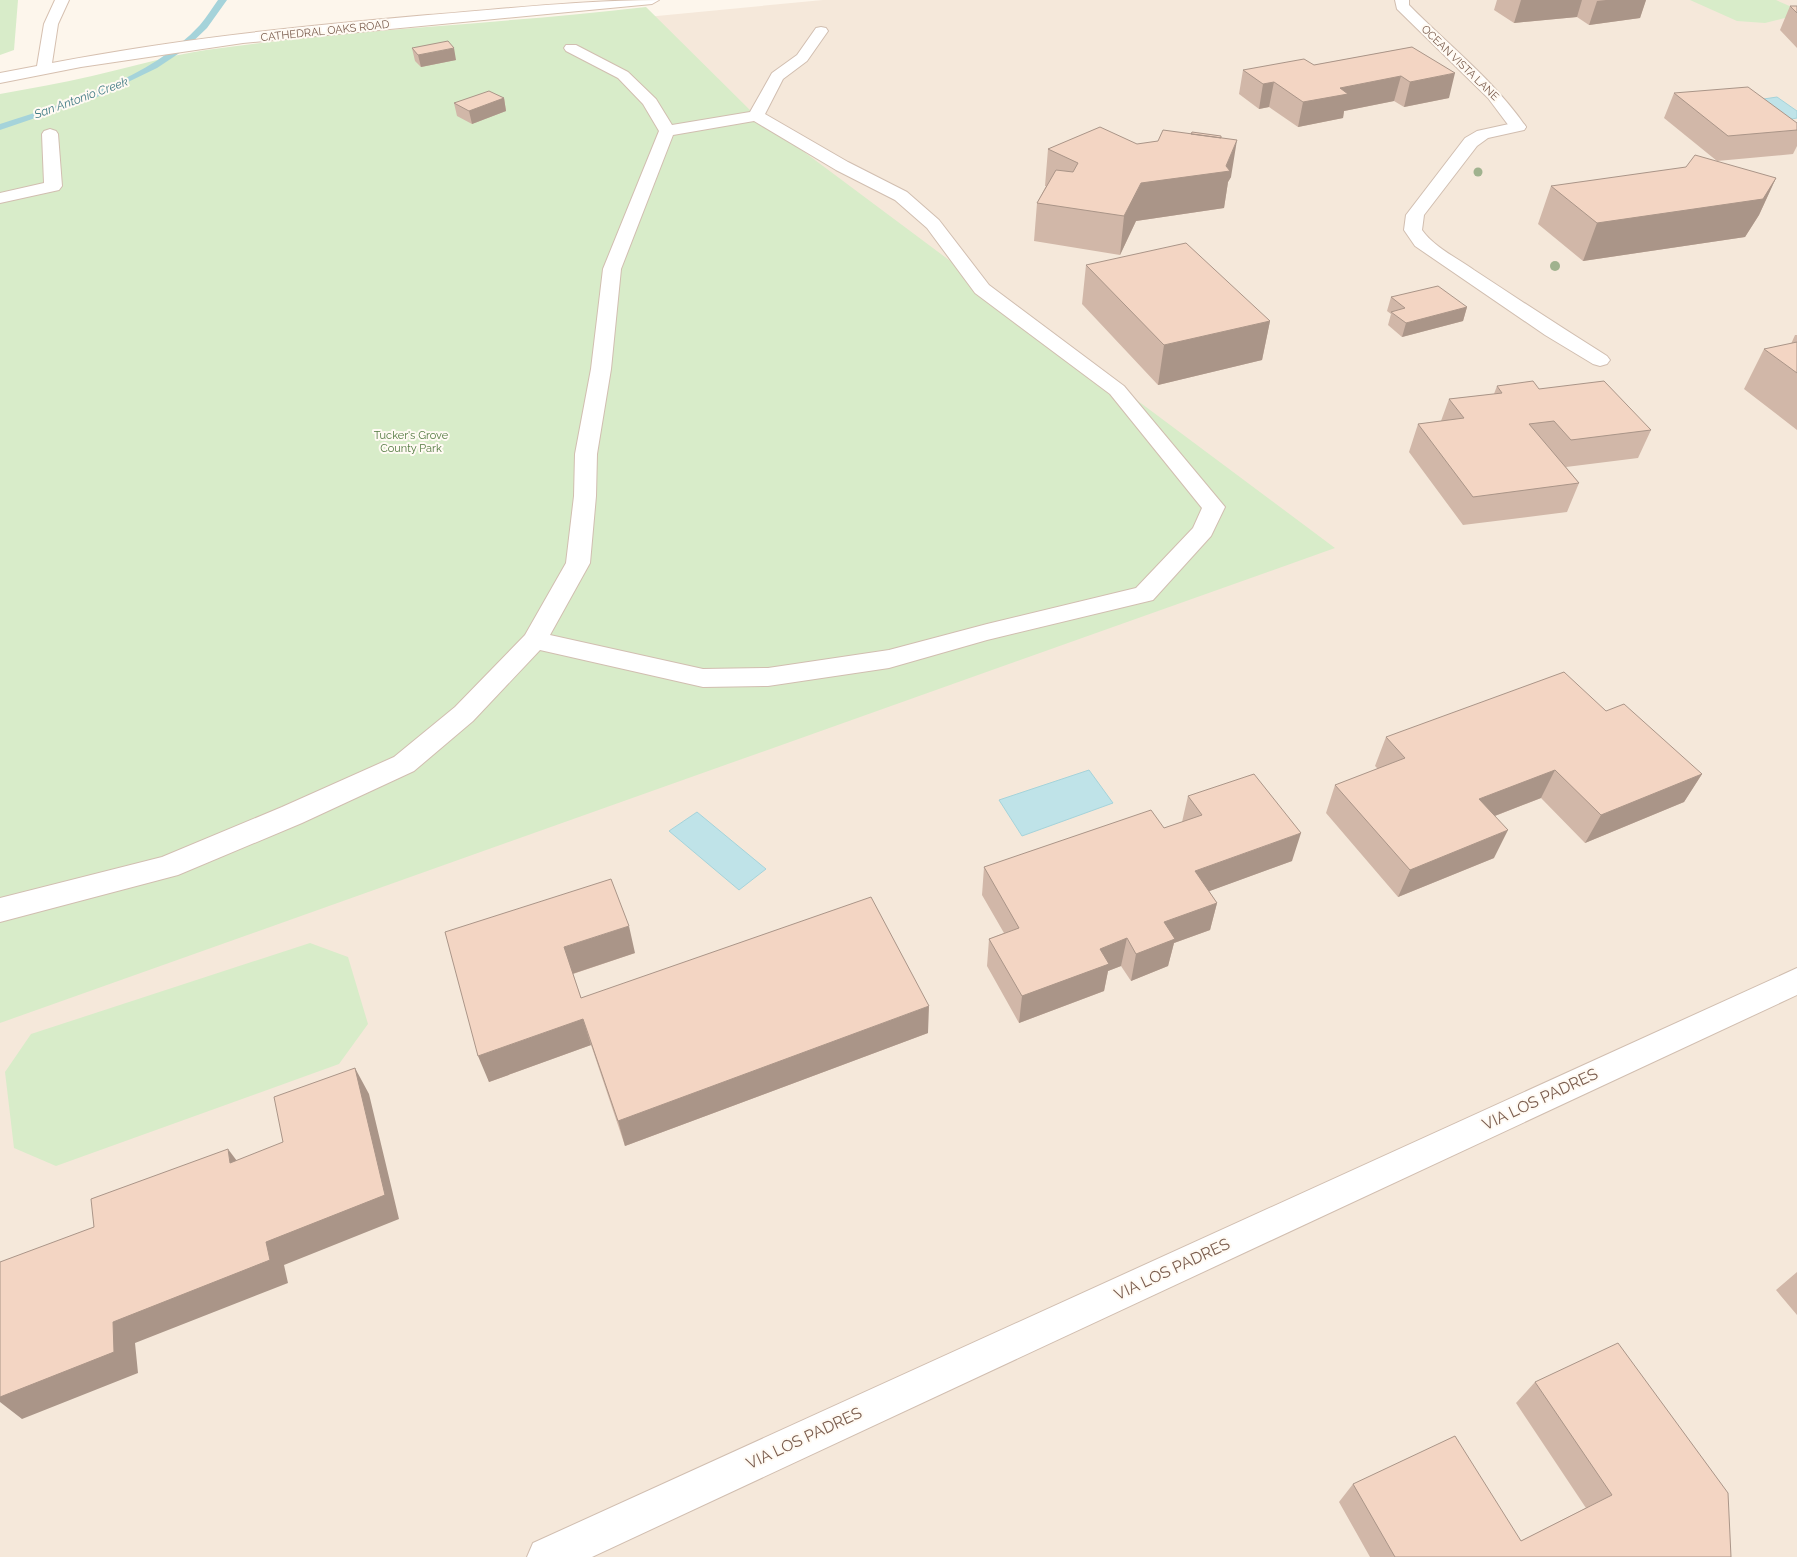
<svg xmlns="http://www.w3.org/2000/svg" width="1797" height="1557" font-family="Raleway,sans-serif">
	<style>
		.residential { fill: #f5e8da }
		.green { fill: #d8ecc9 }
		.water { fill: #bfe3e8; stroke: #a5d3da }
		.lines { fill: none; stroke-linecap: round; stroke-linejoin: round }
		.stream { fill: #a5d3da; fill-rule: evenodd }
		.lane-casing { stroke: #d1beb0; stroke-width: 2 }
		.street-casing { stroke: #d1beb0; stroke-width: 2 }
		.secondary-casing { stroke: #d6c0b0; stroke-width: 2 }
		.lane { fill: #fff; fill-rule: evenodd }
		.street { fill: #fff; fill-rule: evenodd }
		.secondary { fill: #fff; fill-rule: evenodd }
		.tree { fill: #a0b28e }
		.wall { fill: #d1b7a8 }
		.shaded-wall { fill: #aa9588 }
		.building { fill: #f3d5c3; stroke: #aa9588 }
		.labels { text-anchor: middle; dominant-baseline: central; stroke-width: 4; stroke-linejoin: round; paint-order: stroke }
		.far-street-label { font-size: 11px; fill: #7a5c4d; stroke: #fffaf3 }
		.far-park-label { font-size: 11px; fill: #537a41; stroke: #fffaf3 }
		.far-water-label { font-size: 12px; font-style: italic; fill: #437c86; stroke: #fffaf3 }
		.near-street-label { font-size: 16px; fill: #7a5c4d; stroke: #fffaf3 }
	</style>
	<rect width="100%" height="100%" fill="#fdf6ec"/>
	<path class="residential" d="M823 0H1797V1557H0V133L155 64Z"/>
	<path class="green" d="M0 0H18L14 50 0 55Z
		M1690 0H1776L1794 8 1797 15 1765 23 1737 21Z
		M646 7 756 116 1335 548 0 1023V94C31 88 62 83 92 76 131 67 167 56 206 50 352 29 500 24 646 7Z
		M310 943 348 957 368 1024 339 1064 56 1166 14 1148 5 1072 31 1034Z"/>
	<path class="water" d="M1777 97 1797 111V118L1786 120 1757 100Z
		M1089 770 1113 803 1022 836 999 800Z
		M697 812 766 869 739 890 669 831Z"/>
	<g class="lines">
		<path class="stream" d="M218 0H227L207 28 184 50 157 68 97 97 0 130V124C70 101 149 80 200 25 207 17 212 8 218 0Z"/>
		<g class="lane-casing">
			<path id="lane" d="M821 27 826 28 828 31 807 61 783 79 765 114 848 162 907 192 939 220 989 285 1124 386 1225 507 1211 536 1153 600 987 640 889 668 768 686 703 687 540 650 473 721 414 771 302 823 178 875 0 922V898L162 857 282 807 394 757 455 707 525 635 566 563 574 496 575 454 591 369 603 269 659 131 643 104 618 78 566 51 564 48 566 45H576L628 72 656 99 672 125 750 112 772 73 797 55 816 28ZM754 121 836 170 895 200 927 228 975 293 1110 394 1202 508 1193 528 1136 588 987 624 889 650 768 668 703 669 550 635 590 563 596 496 597 454 611 369 621 269 673 135Z
				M1518 122 1524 124 1526 127 1524 130 1488 138 1477 146 1424 215 1422 230C1434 247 1457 258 1474 270 1518 299 1562 328 1607 356L1610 360 1607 364 1600 366 1593 364 1545 335 1415 246 1404 230 1406 215 1465 138 1477 131Z
				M50 129 56 131 58 134 62 186 59 190 0 203V193L44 183 42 134 44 131Z"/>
		</g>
		<g class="street-casing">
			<path id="street" d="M1395 0H1409V5C1448 45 1494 80 1526 127L1524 130H1512L1488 98 1397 9Z
				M1797 968V995L592 1557H527L533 1543Z"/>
		</g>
		<g class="secondary-casing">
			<path id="secondary" d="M55 0H69L58 24 52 63C176 39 302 26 428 15 505 9 582 0 659 0L652 4 243 43 81 67 0 83V73L37 66 44 24Z"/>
		</g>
		<use href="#lane" class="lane"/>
		<use href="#street" class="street"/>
		<use href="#secondary" class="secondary"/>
	</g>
	<g class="tree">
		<circle cx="1478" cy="172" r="4.5"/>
		<circle cx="1555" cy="266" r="5"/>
	</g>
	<path class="wall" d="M1497 0H1646L1640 18 1589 25 1577 17 1514 23 1494 10Z
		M1790 6H1797V48L1780 30Z
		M1412 47 1449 98 1404 107 1394 101 1344 111 1343 118 1298 127 1269 107 1259 109 1239 94 1243 70 1314 65Z
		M412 48 456 60 421 67 415 61Z
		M1674 93 1797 123V146L1793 154 1717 161 1664 118Z
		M504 98 506 111 472 124 457 116 454 103Z
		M1221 138 1231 177 1228 182 1224 208 1136 221 1120 255 1034 241 1037 203 1046 186H1045L1048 149 1137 144Z
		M1776 178 1759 215 1745 237 1583 261 1538 224 1551 186Z
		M1086 265 1270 321 1262 360 1158 385 1082 304Z
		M1391 297 1467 307 1463 321 1402 337 1388 325 1391 314 1387 311Z
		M1795 335H1797V430L1744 389 1764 349 1791 344Z
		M1497 386 1539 389 1651 430 1638 458 1566 467 1579 483 1567 512 1463 525 1409 452 1418 424 1441 421 1449 399 1494 394Z
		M1606 711 1702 774 1684 802 1585 843 1541 798 1495 816 1494 858 1398 897 1326 813 1335 785 1378 769 1375 766 1386 737Z
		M1188 796 1292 861 1209 891 1217 903 1210 930 1174 943 1168 966 1131 981 1121 966 1108 971 1104 991 1019 1023 987 966 989 939 1004 933 982 895 984 867 1164 828 1182 822Z
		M445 932 635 953 573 974 581 998 928 1033 625 1146 591 1045 489 1082Z
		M1797 1272V1315L1776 1290Z
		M1535 1382 1731 1557H1370L1339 1502 1353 1484 1521 1541 1586 1508 1516 1403Z"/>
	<path class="shaded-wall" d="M1521 0H1582L1577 17 1514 23Z
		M1606 0H1646L1640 18 1589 25 1597 1Z
		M454 48 456 60 421 67 418 55Z
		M1455 73 1449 98 1404 107 1410 82Z
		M1401 76 1394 101 1344 111 1343 118 1298 127 1303 102 1340 88Z
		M1274 82 1269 107 1259 109 1263 84Z
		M504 98 506 111 472 124 469 111Z
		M1237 140 1231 177 1228 182 1224 208 1136 221 1120 255 1124 216 1141 183 1226 166Z
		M1776 178 1759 215 1745 237 1583 261 1597 223Z
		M1467 307 1463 321 1402 337 1406 323Z
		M1270 321 1262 360 1158 385 1164 345Z
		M1555 770 1541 798 1466 827 1479 799Z
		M1702 774 1684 802 1585 843 1601 815Z
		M1508 830 1494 858 1398 897 1410 870Z
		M1301 833 1292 861 1188 899 1195 871Z
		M1217 903 1210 930 1174 943 1168 966 1131 981 1136 954 1164 922Z
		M629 926 635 953 572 974 564 947Z
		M1127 938 1121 966 1108 971 1104 991 1019 1023 1022 996 1100 949Z
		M929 1006 928 1033 625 1146 618 1121Z
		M583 1019 591 1045 489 1082 478 1056Z
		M355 1068 369 1094 399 1219 284 1265 288 1283 135 1343 138 1373 22 1419 0 1402V1397L113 1322 266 1242Z
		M228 1149 246 1173 230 1163Z"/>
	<path class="building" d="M1790 6H1797V13Z
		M448 41 454 48 418 55 412 48Z
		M1412 47 1455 73 1410 82 1401 76 1340 88 1348 94 1303 102 1274 82 1263 84 1243 70 1304 59 1314 65Z
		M1748 87 1797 123V130L1728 136 1674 93Z
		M489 91 504 98 469 111 454 103Z
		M1100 127 1137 144 1158 141 1163 130 1237 140 1226 166 1230 171 1141 183 1124 216 1037 203 1056 170 1073 172 1078 163 1048 149Z
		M1192 132 1221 136V138L1191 134Z
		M1695 155 1776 178 1763 199 1597 223 1551 186 1686 167Z
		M1186 243 1270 321 1164 345 1086 265Z
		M1438 286 1467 307 1406 323 1391 312 1405 308 1391 297Z
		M1797 342V373L1764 349Z
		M1533 381 1539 389 1604 381 1651 430 1571 440 1554 421 1529 424 1579 483 1473 497 1418 424 1464 418 1449 399 1502 393 1497 386Z
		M1564 672 1606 711 1624 704 1702 774 1601 815 1555 770 1479 799 1508 830 1410 870 1335 785 1405 758 1386 737Z
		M1254 774 1301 833 1195 871 1217 903 1164 922 1175 939 1136 954 1127 938 1100 949 1109 964 1022 996 989 939 1019 928 984 867 1151 810 1164 828 1202 815 1188 796Z
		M611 879 629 926 564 947 581 998 871 897 929 1006 618 1121 583 1019 478 1056 445 932Z
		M355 1068 385 1195 266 1242 270 1260 113 1322 114 1352 0 1397V1262L94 1227 91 1199 228 1149 230 1163 283 1142 274 1097Z
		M1618 1343 1728 1493 1731 1557H1395L1353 1484 1455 1436 1521 1541 1612 1495 1535 1382Z"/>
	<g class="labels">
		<g class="far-street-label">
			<text transform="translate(325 31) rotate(-6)">CATHEDRAL OAKS ROAD</text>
			<text transform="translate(1460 63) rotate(44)">OCEAN VISTA LANE</text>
		</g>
		<g class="far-park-label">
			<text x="411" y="435">Tucker's Grove<tspan x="411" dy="13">County Park</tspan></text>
		</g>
		<g class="far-water-label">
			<text transform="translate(81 98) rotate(-20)">San Antonio Creek</text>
		</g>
		<g class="near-street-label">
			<text transform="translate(1540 1099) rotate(-25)">VIA LOS PADRES</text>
			<text transform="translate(1172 1269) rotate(-25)">VIA LOS PADRES</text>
			<text transform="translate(804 1438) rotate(-25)">VIA LOS PADRES</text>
		</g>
	</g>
</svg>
